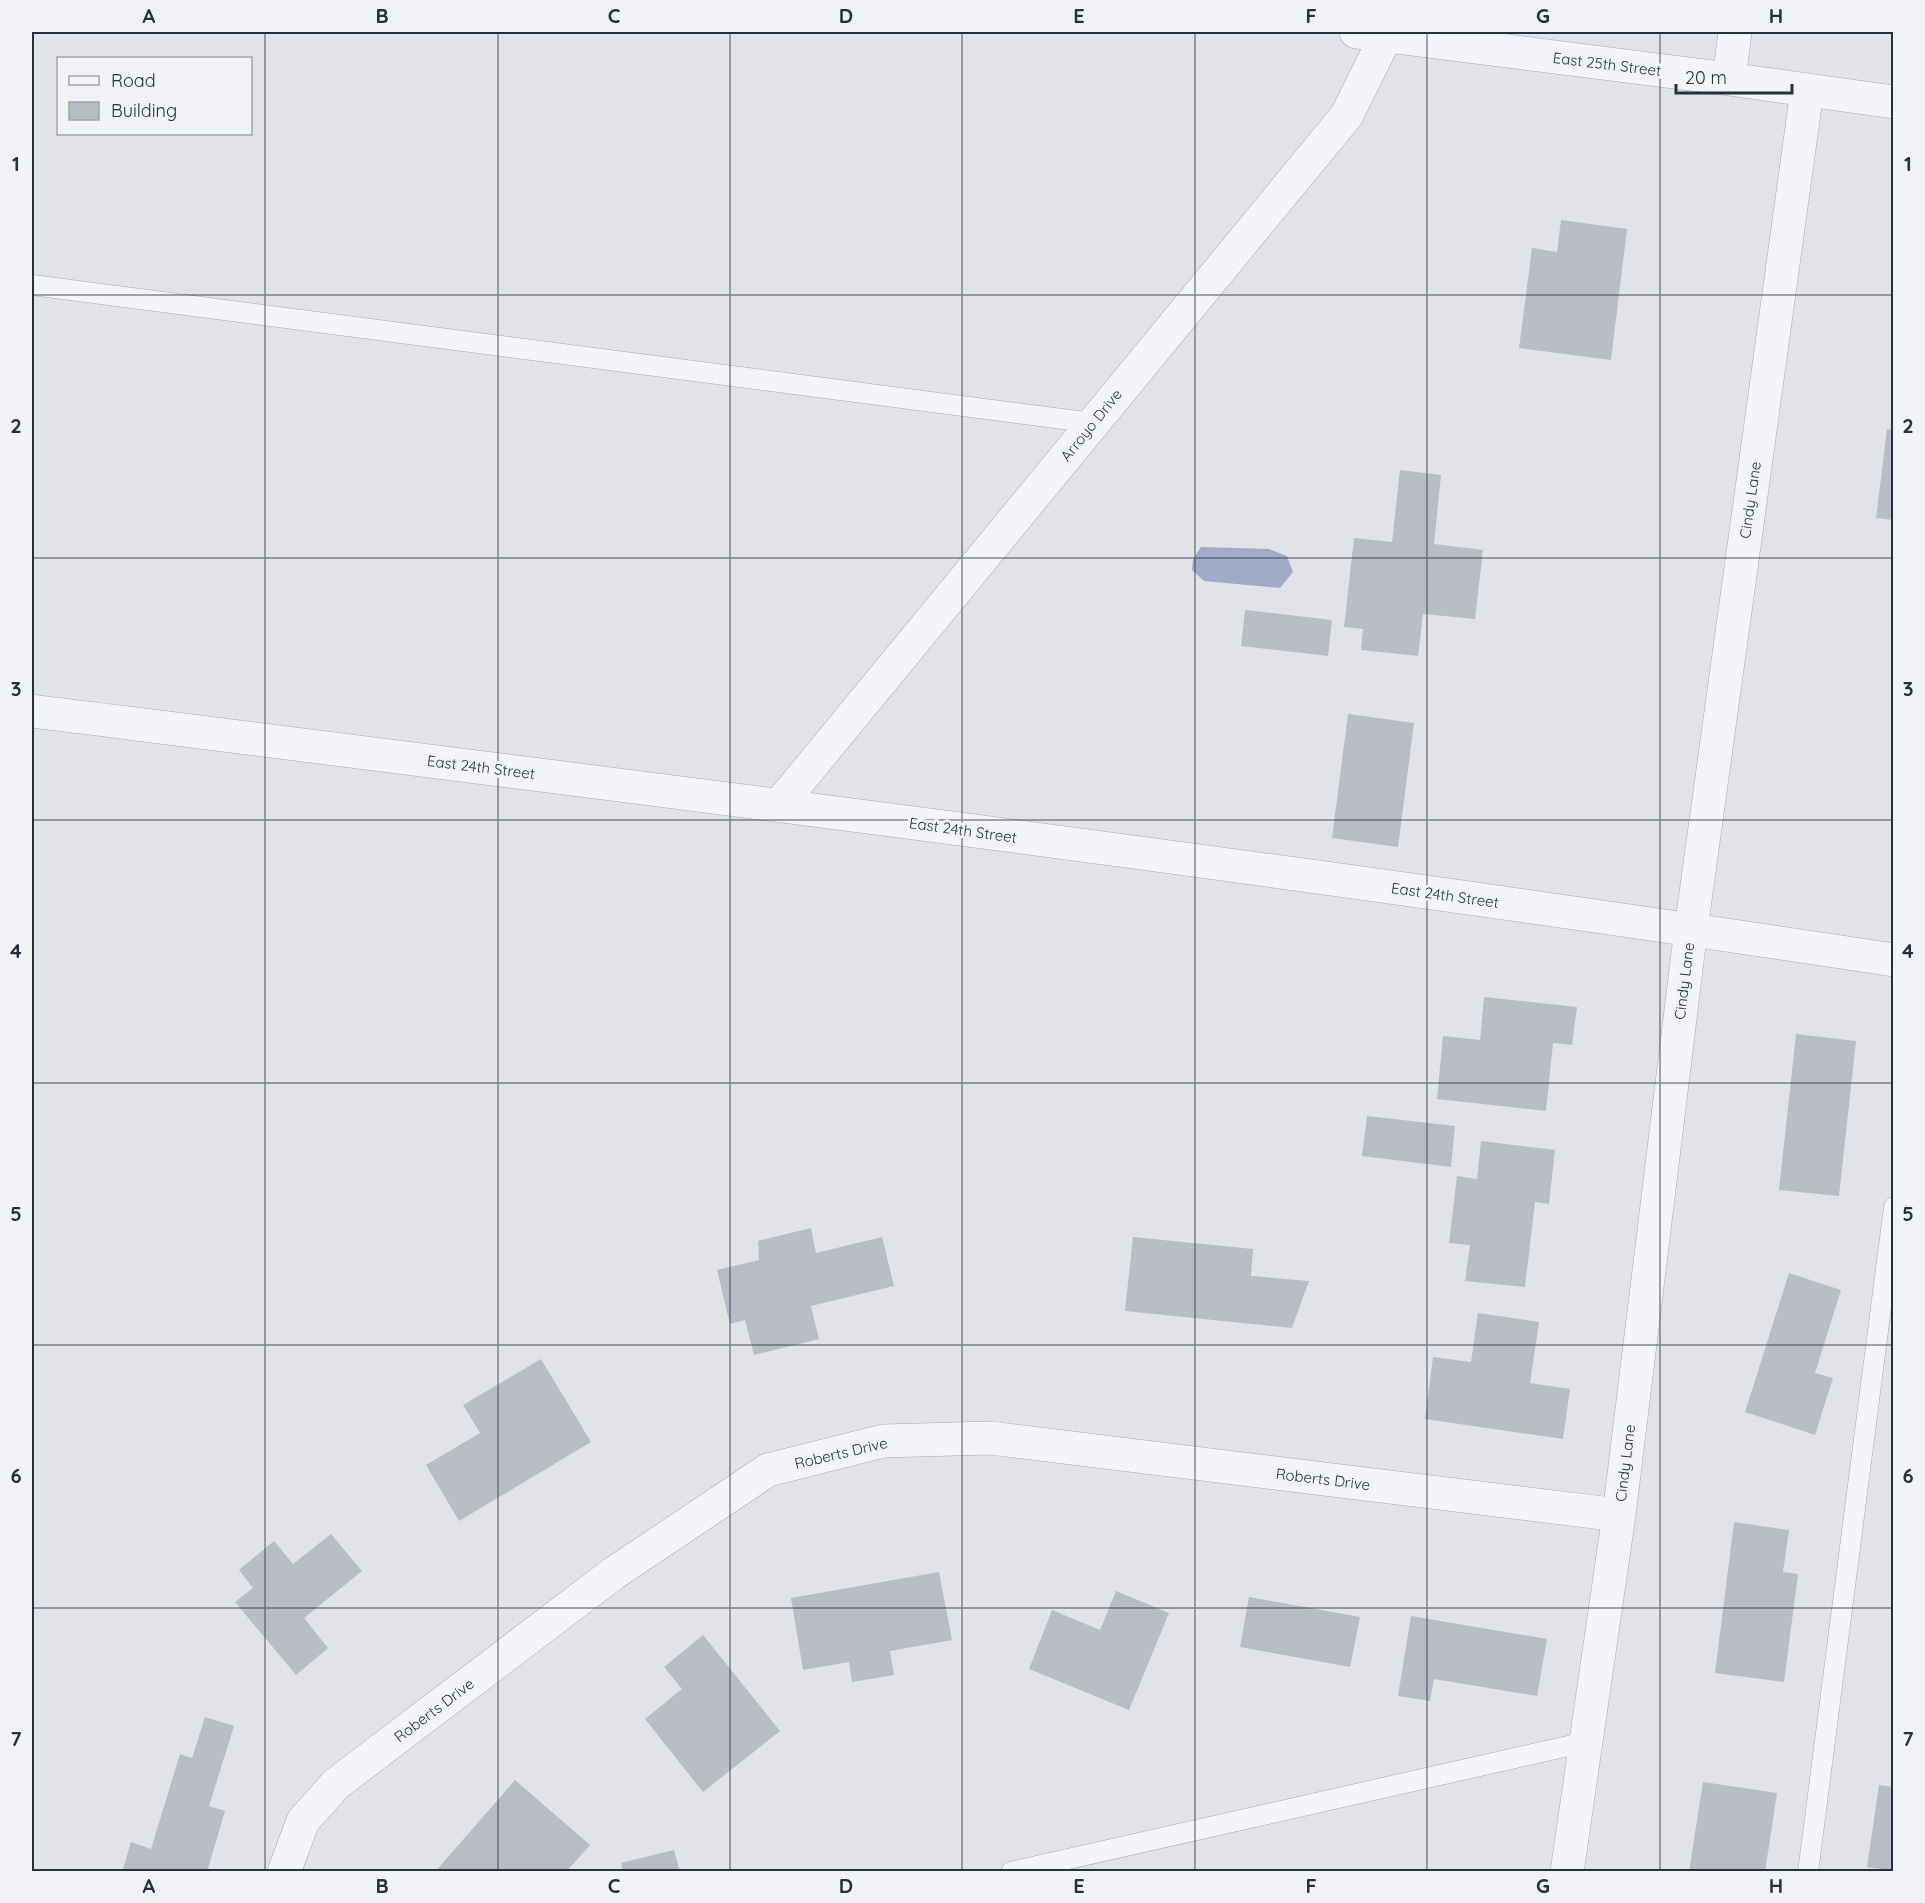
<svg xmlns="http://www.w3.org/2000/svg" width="1925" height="1903" font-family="Quicksand,sans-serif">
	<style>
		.water { fill: #9eacc7 }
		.building { fill: #b8bcc6 }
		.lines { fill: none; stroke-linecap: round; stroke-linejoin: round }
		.service-casing { stroke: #a6a9b3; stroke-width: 21 }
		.minor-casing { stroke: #a6a9b3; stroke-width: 34 }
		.service { stroke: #f3f4f7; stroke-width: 20 }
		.minor { stroke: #f3f4f7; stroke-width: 33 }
		.grid { fill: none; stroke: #2a2f40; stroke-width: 1.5; stroke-opacity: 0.55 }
		.labels { text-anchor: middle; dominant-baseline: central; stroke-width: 6; stroke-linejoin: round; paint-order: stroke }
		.street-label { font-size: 15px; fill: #2a2f40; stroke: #f0f2f6 }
		.neatline { fill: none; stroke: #2a2f40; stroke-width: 2 }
		.grid-label { font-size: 20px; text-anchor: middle; font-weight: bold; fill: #2a2f40 }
	</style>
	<rect width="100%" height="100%" fill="#e1e3e9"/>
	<path class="water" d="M1201 547 1269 549 1287 556 1293 572 1280 588 1204 581 1192 570 1193 559Z"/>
	<path class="building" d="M1561 220 1627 229 1611 360 1519 348 1532 248 1557 252Z
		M1887 429 1894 430V520L1876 518Z
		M1400 470 1441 475 1434 544 1483 550 1475 619 1423 614 1418 656 1361 650 1363 629 1344 627 1354 538 1392 542Z
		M1245 610 1332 620 1328 656 1241 646Z
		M1348 714 1414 723 1398 847 1332 838Z
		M1484 997 1577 1007 1572 1045 1553 1043 1546 1111 1437 1099 1443 1036 1480 1040Z
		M1796 1034 1856 1041 1839 1196 1779 1190Z
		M1367 1116 1455 1126 1451 1167 1362 1156Z
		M1481 1141 1555 1150 1549 1204 1535 1202 1525 1287 1465 1281 1470 1245 1449 1243 1457 1176 1477 1179Z
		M811 1228 816 1253 882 1237 894 1286 811 1306 819 1339 754 1355 745 1320 730 1324 717 1270 759 1260 758 1241Z
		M1133 1237 1253 1249 1251 1276 1309 1281 1292 1328 1125 1311Z
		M1789 1273 1841 1290 1815 1373 1833 1378 1815 1435 1745 1412Z
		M1478 1313 1539 1322 1530 1383 1570 1389 1563 1439 1425 1419 1433 1357 1471 1362Z
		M541 1359 591 1442 459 1521 426 1465 480 1433 463 1405Z
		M1734 1522 1789 1530 1783 1572 1798 1574 1784 1682 1715 1673Z
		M331 1534 362 1571 304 1618 328 1648 296 1675 235 1602 253 1588 239 1570 274 1541 293 1564Z
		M939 1572 952 1640 890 1651 894 1675 852 1682 849 1662 803 1670 791 1598Z
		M1116 1591 1169 1613 1129 1710 1029 1669 1052 1610 1100 1630Z
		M1249 1597 1360 1617 1350 1667 1240 1647Z
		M1411 1616 1547 1639 1537 1696 1434 1679 1430 1701 1398 1696Z
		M703 1635 780 1731 703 1792 645 1719 682 1689 664 1667Z
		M205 1717 234 1726 209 1806 225 1811 207 1872H122L131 1842 151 1849 180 1754 192 1758Z
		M515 1780 590 1845 566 1872H435Z
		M1703 1782 1777 1793 1765 1872H1689Z
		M1879 1785 1894 1787V1871L1867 1867Z
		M674 1850 680 1872H623L621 1863Z"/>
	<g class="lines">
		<g class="service-casing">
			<path id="service" d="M32 285 1093 423
				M1011 1872 1586 1742
				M1808 1872 1894 1207"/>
		</g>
		<g class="minor-casing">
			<path id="minor" d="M1356 32 1729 79 1894 102
				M1729 79 1735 32
				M32 711C653 789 1274 866 1894 960
				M780 804 1347 115 1386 36
				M284 1872 303 1821 336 1784 614 1573 768 1470 883 1441 990 1438 1619 1515
				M1567 1872 1619 1515 1691 929 1807 91"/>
		</g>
		<use href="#service" class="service"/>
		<use href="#minor" class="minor"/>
	</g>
	<path class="grid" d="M265 32V1872M498 32V1872M730 32V1872M962 32V1872M1195 32V1872M1427 32V1872M1660 32V1872M32 295H1894M32 558H1894M32 820H1894M32 1083H1894M32 1345H1894M32 1608H1894"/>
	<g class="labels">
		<g class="street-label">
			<text transform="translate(1607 64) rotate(7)">East 25th Street</text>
			<text transform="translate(1091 425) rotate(-51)">Arroyo Drive</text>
			<text transform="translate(1750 500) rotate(-82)">Cindy Lane</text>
			<text transform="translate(481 767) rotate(7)">East 24th Street</text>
			<text transform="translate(963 830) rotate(8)">East 24th Street</text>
			<text transform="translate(1445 895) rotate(8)">East 24th Street</text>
			<text transform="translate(1684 981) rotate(-83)">Cindy Lane</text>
			<text transform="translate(841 1453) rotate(-13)">Roberts Drive</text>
			<text transform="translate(1625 1463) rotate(-83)">Cindy Lane</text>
			<text transform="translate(1323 1479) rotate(7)">Roberts Drive</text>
			<text transform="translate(434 1710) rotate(-37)">Roberts Drive</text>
		</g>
	</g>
	<rect width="1925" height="1903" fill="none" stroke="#f0f2f6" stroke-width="66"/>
	<rect x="57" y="57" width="195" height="78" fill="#f0f2f6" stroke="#a1a4ad" stroke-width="1.5"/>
	<rect x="69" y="76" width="30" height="9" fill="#f3f4f7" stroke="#a1a4ad" stroke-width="1.5"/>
	<text x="111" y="87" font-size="18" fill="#2a2f40">Road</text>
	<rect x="69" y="102" width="30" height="18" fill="#b8bcc6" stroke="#a1a4ad" stroke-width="1.5"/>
	<text x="111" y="117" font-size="18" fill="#2a2f40">Building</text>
	<path d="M1676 84v9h116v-9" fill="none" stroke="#2a2f40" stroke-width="3"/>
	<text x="1685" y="84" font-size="18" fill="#2a2f40" stroke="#f0f2f6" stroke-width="4.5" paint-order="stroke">20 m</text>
	<rect x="33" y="33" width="1859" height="1837" class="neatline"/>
	<g class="grid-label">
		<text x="149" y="23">A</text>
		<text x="382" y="23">B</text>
		<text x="614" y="23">C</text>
		<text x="846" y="23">D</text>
		<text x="1079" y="23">E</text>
		<text x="1311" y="23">F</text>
		<text x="1543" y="23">G</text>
		<text x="1776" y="23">H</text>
		<text x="16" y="171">1</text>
		<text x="1908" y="171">1</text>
		<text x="16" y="433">2</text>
		<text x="1908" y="433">2</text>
		<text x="16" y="696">3</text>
		<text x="1908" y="696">3</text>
		<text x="16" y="958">4</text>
		<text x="1908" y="958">4</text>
		<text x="16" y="1221">5</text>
		<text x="1908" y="1221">5</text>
		<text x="16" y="1483">6</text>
		<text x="1908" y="1483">6</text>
		<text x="16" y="1746">7</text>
		<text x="1908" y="1746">7</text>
		<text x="149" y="1893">A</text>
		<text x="382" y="1893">B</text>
		<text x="614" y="1893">C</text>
		<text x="846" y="1893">D</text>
		<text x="1079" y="1893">E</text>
		<text x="1311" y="1893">F</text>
		<text x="1543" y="1893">G</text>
		<text x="1776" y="1893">H</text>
	</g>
</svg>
